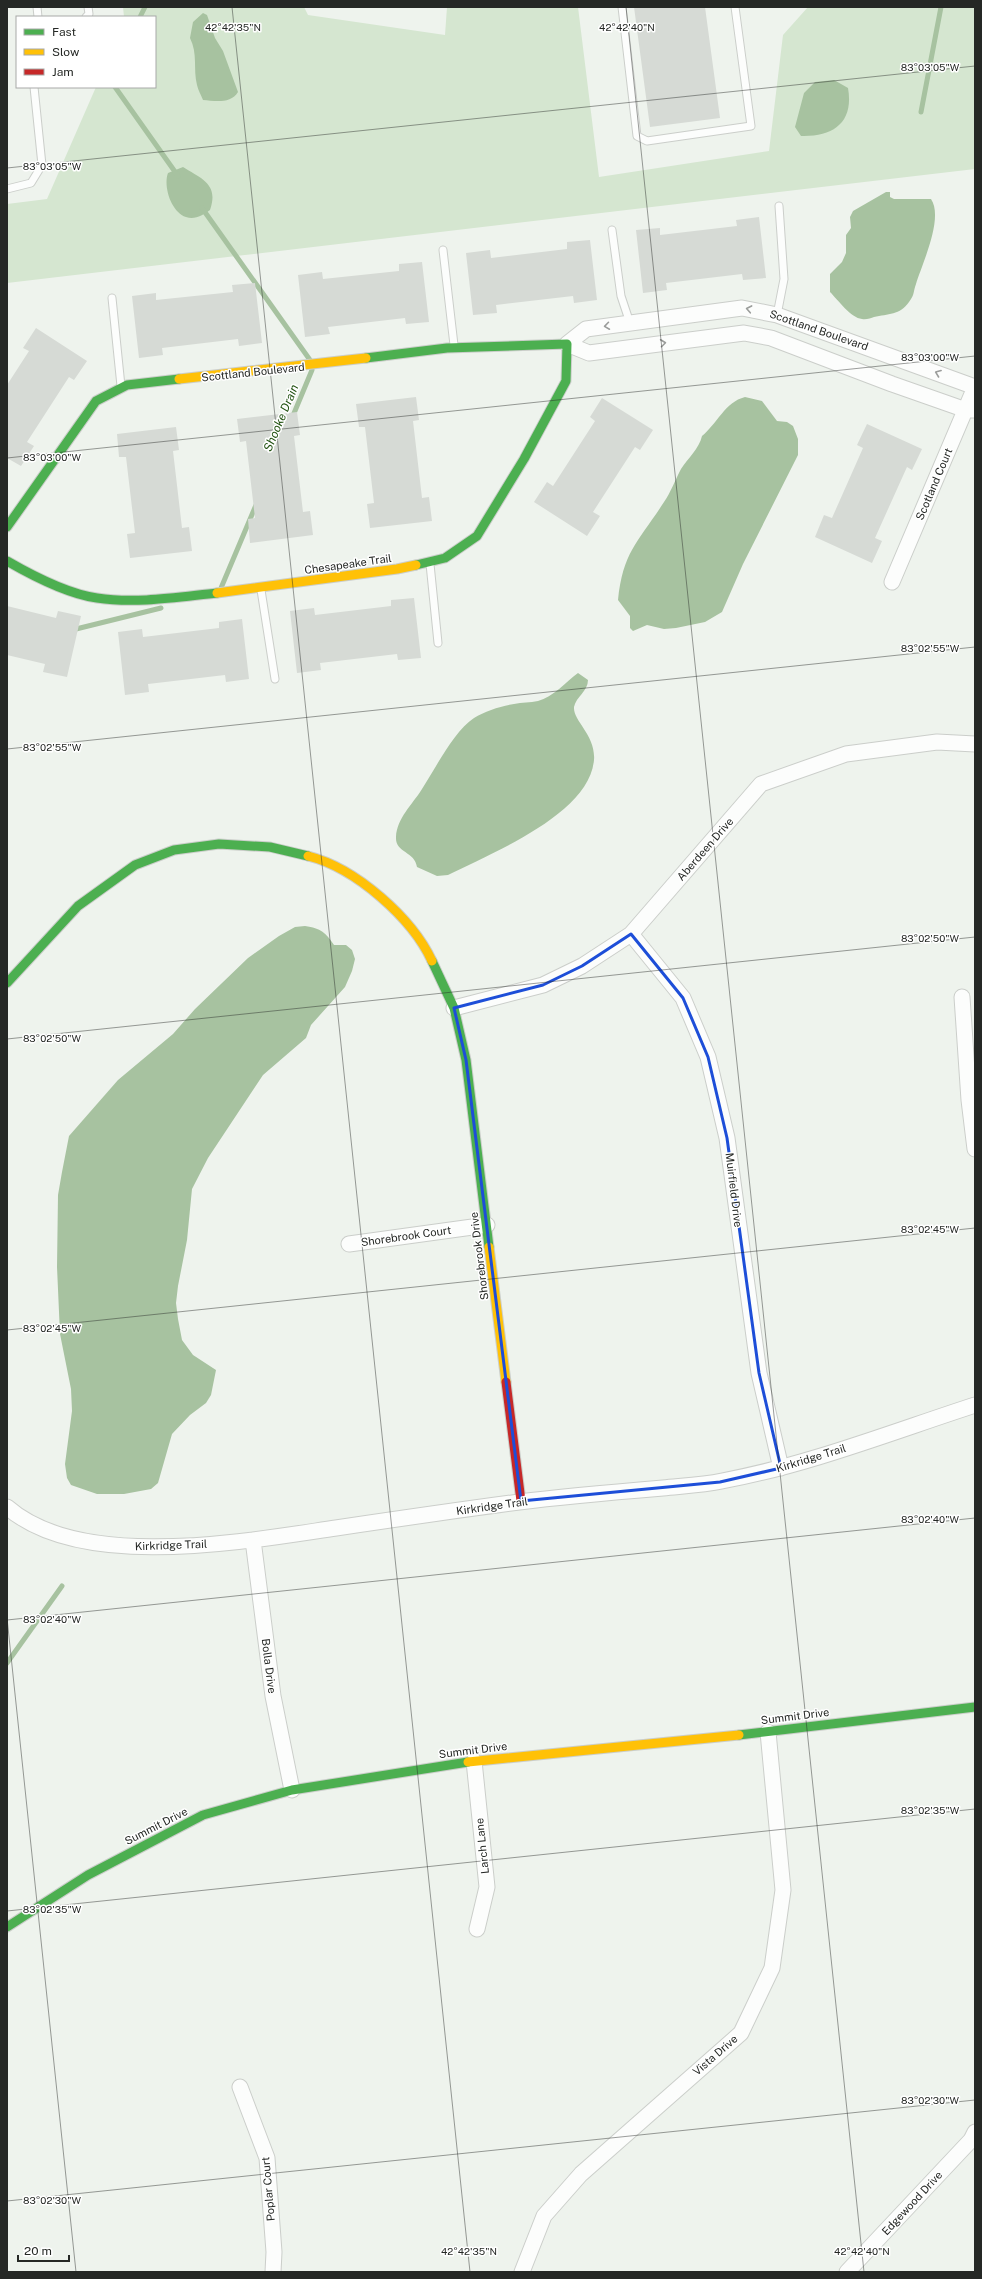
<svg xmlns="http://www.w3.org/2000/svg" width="982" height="2279" font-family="'Public Sans',sans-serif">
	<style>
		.green { fill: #d5e6d0 }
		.water { fill: #a7c2a0 }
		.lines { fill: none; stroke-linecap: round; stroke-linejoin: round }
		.stream { stroke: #a7c2a0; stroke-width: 5 }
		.building { fill: #d6dad5 }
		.lane-casing { stroke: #cbceca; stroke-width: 9 }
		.street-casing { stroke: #cbceca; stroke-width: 17 }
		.fast-casing { stroke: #cbceca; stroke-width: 11 }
		.slow-casing { stroke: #cbceca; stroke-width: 11 }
		.jam-casing { stroke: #cbceca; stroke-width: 11 }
		.lane { stroke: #fcfdfc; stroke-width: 7 }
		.street { stroke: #fcfdfc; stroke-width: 15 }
		.fast { stroke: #4caf50; stroke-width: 9 }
		.slow { stroke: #ffc107; stroke-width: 9 }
		.jam { stroke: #c62828; stroke-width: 9 }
		.oneway { stroke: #9b9d9b }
		.marked { fill: none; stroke: #1d4ed8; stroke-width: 3; stroke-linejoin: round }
		.ticks { fill: none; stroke: #252825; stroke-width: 1; stroke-opacity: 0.45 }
		.labels { text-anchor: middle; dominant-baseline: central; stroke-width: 3; stroke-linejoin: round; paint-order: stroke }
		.street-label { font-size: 11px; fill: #252825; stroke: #fff }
		.water-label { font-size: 12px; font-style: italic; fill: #235313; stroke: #fff }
		.ticks-label { font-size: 10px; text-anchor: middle; fill: #252825; stroke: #fff; stroke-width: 3; stroke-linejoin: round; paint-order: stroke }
	</style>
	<rect width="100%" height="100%" fill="#eef3ed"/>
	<path class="green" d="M123 7H304L308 15 445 35 447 7H578L599 177 769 151 783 35 808 7H975V169L7 283V204L47 199 96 87H155V17H124Z"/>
	<path class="water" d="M203 13 207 15 215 38 223 51 238 92C231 104 215 101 203 100 201 95 198 90 197 85 193 69 198 54 190 38L193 22Z
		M834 80 848 88C854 122 834 137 801 136L795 127 804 93 815 82Z
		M183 167C202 179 219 184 210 210 203 215 195 220 186 217 171 212 163 186 168 173Z
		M886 192H890V197L894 199H931C944 218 922 264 916 284 913 292 915 294 909 302 900 315 888 314 874 317 871 318 866 320 862 319 851 318 838 300 830 292V274L842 262 846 253V235L851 228 850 217 853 211Z
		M745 397 762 401 777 421 787 422 793 426 798 439V455L743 564 722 612 705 622 676 628 664 629 647 625 633 631 630 628V616L618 600C623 551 639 541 664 502 671 492 675 480 681 469 688 458 699 449 702 436 717 424 725 402 745 397Z
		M578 673 588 680C588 691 576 697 574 707 573 721 596 735 594 760 589 815 491 853 448 875L437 876 417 867C415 851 395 853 396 837 397 818 412 805 422 789 435 769 454 731 474 718 485 711 501 706 514 704 522 702 530 703 538 701 553 697 566 682 578 673Z
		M305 926C321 928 326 933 334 945H346L352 950 355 959 352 971 345 987 311 1025 306 1038 263 1075 208 1158 192 1189 187 1240 178 1286 176 1303 178 1319 182 1340 193 1355 216 1370 211 1395 206 1403 190 1415 172 1434 158 1483 151 1489 124 1494H97L71 1485 67 1478 65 1464 72 1411 71 1389 60 1334 57 1267 58 1195 62 1172 69 1136 118 1080 173 1034 195 1009 248 958 279 936 295 927Z"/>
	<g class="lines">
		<path class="stream" d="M140 17 145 7
			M115 87 178 176
			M921 112 941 7
			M202 208 310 360
			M292 418 312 370
			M221 588 256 505
			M72 630 161 608
			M7 1663 62 1586"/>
	</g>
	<path class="building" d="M634 7H705L720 118 650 127Z
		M759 217 766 278 743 280 742 274 666 283 667 290 643 293 636 230 660 228V235L737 226 736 220Z
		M590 240 597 300 574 303 573 296 496 305 497 313 473 315 466 253 490 250 491 258 567 249V242Z
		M422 262 429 322 406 324 405 318 328 327 330 334 305 337 298 275 322 272 323 279 399 271V264Z
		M255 283 262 343 239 346 238 339 162 348 163 355 139 358 132 296 156 293V300L233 292 232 285Z
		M36 328 87 361 74 380 69 377 27 442 34 446 21 466 7 458V385L29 351 23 348Z
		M416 397 419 420 413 421 422 498 429 497 432 521 370 528 367 504 374 503 365 427H359L356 404Z
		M602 398 653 430 640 450 635 447 593 512 600 516 587 536 534 502 547 482 553 486 595 421 590 417Z
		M297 412 300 435 294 436 303 512 310 511 313 535 250 543 248 519 255 518 246 441 240 442 237 419Z
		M867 424 922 449 912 470 907 467 875 538 882 541 872 563 815 537 824 515 832 518 863 448 857 445Z
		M176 427 179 450 173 451 182 528 189 527 192 551 130 558 127 534 135 533 126 457H119L117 434Z
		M414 598 421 658 398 660 397 654 320 663 321 670 297 673 290 611 314 608 315 615 391 606V600Z
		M7 606 56 618 58 611 81 616 67 677 43 672 45 664 7 655Z
		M242 619 249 679 226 682 225 675 148 684 149 692 125 695 118 632 142 629 143 637 219 628V622Z"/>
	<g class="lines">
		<g class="lane-casing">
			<path id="lane" d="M37 7 38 17
				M622 7 637 136 647 141 751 126 735 7
				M86 17 89 14 88 7
				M7 189 31 183 42 165 34 87
				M612 230 621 296 630 323
				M443 250 454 345
				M112 298 121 386
				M777 315 784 279 779 206
				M430 564 438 643
				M261 590 275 679"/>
		</g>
		<g class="street-casing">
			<path id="street" d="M975 387 777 315 742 308 586 329 567 344 589 353 744 333 771 338 892 384 966 410H975
				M892 582 975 387
				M631 934 683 998 708 1057 727 1138 759 1373 781 1468
				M962 997 969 1100 975 1149
				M454 1008 543 985 582 966 631 934 761 784 846 754 937 742 975 744
				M349 1244 487 1225
				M7 1507C81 1572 247 1541 336 1528 397 1519 458 1510 519 1502 567 1496 615 1492 663 1488 682 1486 703 1485 722 1481 808 1465 892 1432 975 1405
				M253 1540 273 1696 292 1790
				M474 1761 487 1887 477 1929
				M240 2087 267 2158 274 2252 273 2272
				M522 2272 544 2216 581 2174 741 2033 772 1968 783 1890 768 1732
				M847 2272 971 2140 975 2132"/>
		</g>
		<g class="fast-casing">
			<path id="fast" d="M366 358 447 348 567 344 566 381 524 459 477 536 445 558 416 565
				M7 527 96 401 127 385 179 379
				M7 561C33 576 67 594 97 598 136 604 178 597 217 593
				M432 961 454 1008 466 1060 489 1247
				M7 983 78 906 135 865 174 850 219 844 270 847 308 856
				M739 1735 975 1707
				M7 1927 88 1875 203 1815 292 1790 468 1762"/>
		</g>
		<g class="slow-casing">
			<path id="slow" d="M179 379 366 358
				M217 593 397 569 416 565
				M308 856C356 868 412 918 432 961
				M489 1247 506 1382
				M468 1762 739 1735"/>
		</g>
		<g class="jam-casing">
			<path id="jam" d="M506 1382 521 1501"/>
		</g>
		<use href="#lane" class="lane"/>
		<use href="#street" class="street"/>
		<use href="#fast" class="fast"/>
		<use href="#slow" class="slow"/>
		<use href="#jam" class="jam"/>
	</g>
	<defs><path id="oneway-chevron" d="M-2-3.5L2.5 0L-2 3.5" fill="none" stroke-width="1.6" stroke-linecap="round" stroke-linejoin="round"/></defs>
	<g class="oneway">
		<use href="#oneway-chevron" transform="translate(749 309) rotate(-169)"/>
		<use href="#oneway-chevron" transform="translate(607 326) rotate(172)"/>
		<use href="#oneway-chevron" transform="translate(663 343) rotate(-7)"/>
		<use href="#oneway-chevron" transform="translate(938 373) rotate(-159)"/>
	</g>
	<path class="marked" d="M631 934 683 998 708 1057 727 1138 759 1373 781 1468 720 1482 521 1501 466 1060 454 1008 543 985 582 966Z"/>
	<path class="ticks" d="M232 7 470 2272M626 7 864 2272M7 168 975 66M7 458 975 356M7 749 975 647M7 1039 975 937M7 1330 975 1228M7 1618 76 2272M7 1620 975 1518M7 1911 975 1809M7 2201 975 2100"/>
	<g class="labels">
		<g class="street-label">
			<text transform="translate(819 330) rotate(19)">Scottland Boulevard</text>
			<text transform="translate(253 372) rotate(-6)">Scottland Boulevard</text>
			<text transform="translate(934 484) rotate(-67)">Scotland Court</text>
			<text transform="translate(348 564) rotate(-8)">Chesapeake Trail</text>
			<text transform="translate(705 849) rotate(-49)">Aberdeen Drive</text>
			<text transform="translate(734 1190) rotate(83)">Muirfield Drive</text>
			<text transform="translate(406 1236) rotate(-8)">Shorebrook Court</text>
			<text transform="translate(479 1256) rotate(-97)">Shorebrook Drive</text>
			<text transform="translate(811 1458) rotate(-17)">Kirkridge Trail</text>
			<text transform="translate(492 1506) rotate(-8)">Kirkridge Trail</text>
			<text transform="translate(171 1545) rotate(-2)">Kirkridge Trail</text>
			<text transform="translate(269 1666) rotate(83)">Bolla Drive</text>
			<text transform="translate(795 1716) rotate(-7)">Summit Drive</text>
			<text transform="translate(473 1750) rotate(-7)">Summit Drive</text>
			<text transform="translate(156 1826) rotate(-27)">Summit Drive</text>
			<text transform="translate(482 1846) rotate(-96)">Larch Lane</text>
			<text transform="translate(715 2055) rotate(-41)">Vista Drive</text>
			<text transform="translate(268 2189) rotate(-95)">Poplar Court</text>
			<text transform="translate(912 2203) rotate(-47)">Edgewood Drive</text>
		</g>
		<g class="water-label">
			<text transform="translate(281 418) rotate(-67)">Shooke Drain</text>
		</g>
	</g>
	<g class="ticks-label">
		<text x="233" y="31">42°42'35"N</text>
		<text x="627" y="31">42°42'40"N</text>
		<text x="930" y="71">83°03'05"W</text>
		<text x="52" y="170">83°03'05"W</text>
		<text x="930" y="361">83°03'00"W</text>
		<text x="52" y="461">83°03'00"W</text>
		<text x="930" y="652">83°02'55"W</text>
		<text x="52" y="751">83°02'55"W</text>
		<text x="930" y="942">83°02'50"W</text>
		<text x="52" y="1042">83°02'50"W</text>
		<text x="930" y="1233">83°02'45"W</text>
		<text x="52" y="1332">83°02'45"W</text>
		<text x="930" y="1523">83°02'40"W</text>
		<text x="52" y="1623">83°02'40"W</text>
		<text x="930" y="1814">83°02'35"W</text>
		<text x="52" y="1913">83°02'35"W</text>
		<text x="930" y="2104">83°02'30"W</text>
		<text x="52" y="2204">83°02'30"W</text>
		<text x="469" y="2255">42°42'35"N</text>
		<text x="862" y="2255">42°42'40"N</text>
	</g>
	<rect width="982" height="2279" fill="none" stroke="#252825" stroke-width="16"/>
	<rect x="16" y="16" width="140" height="72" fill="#ffffff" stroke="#a8a9a8"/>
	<rect x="24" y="29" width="20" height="6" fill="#4caf50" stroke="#a8a9a8"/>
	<text x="52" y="36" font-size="12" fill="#252825">Fast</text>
	<rect x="24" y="49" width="20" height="6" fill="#ffc107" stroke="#a8a9a8"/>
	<text x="52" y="56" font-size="12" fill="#252825">Slow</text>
	<rect x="24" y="69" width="20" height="6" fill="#c62828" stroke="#a8a9a8"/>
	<text x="52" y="76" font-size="12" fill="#252825">Jam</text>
	<path d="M18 2255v6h51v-6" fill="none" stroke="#252825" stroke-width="2"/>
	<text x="24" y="2255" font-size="12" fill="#252825" stroke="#ffffff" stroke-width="3" paint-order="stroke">20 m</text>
</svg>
